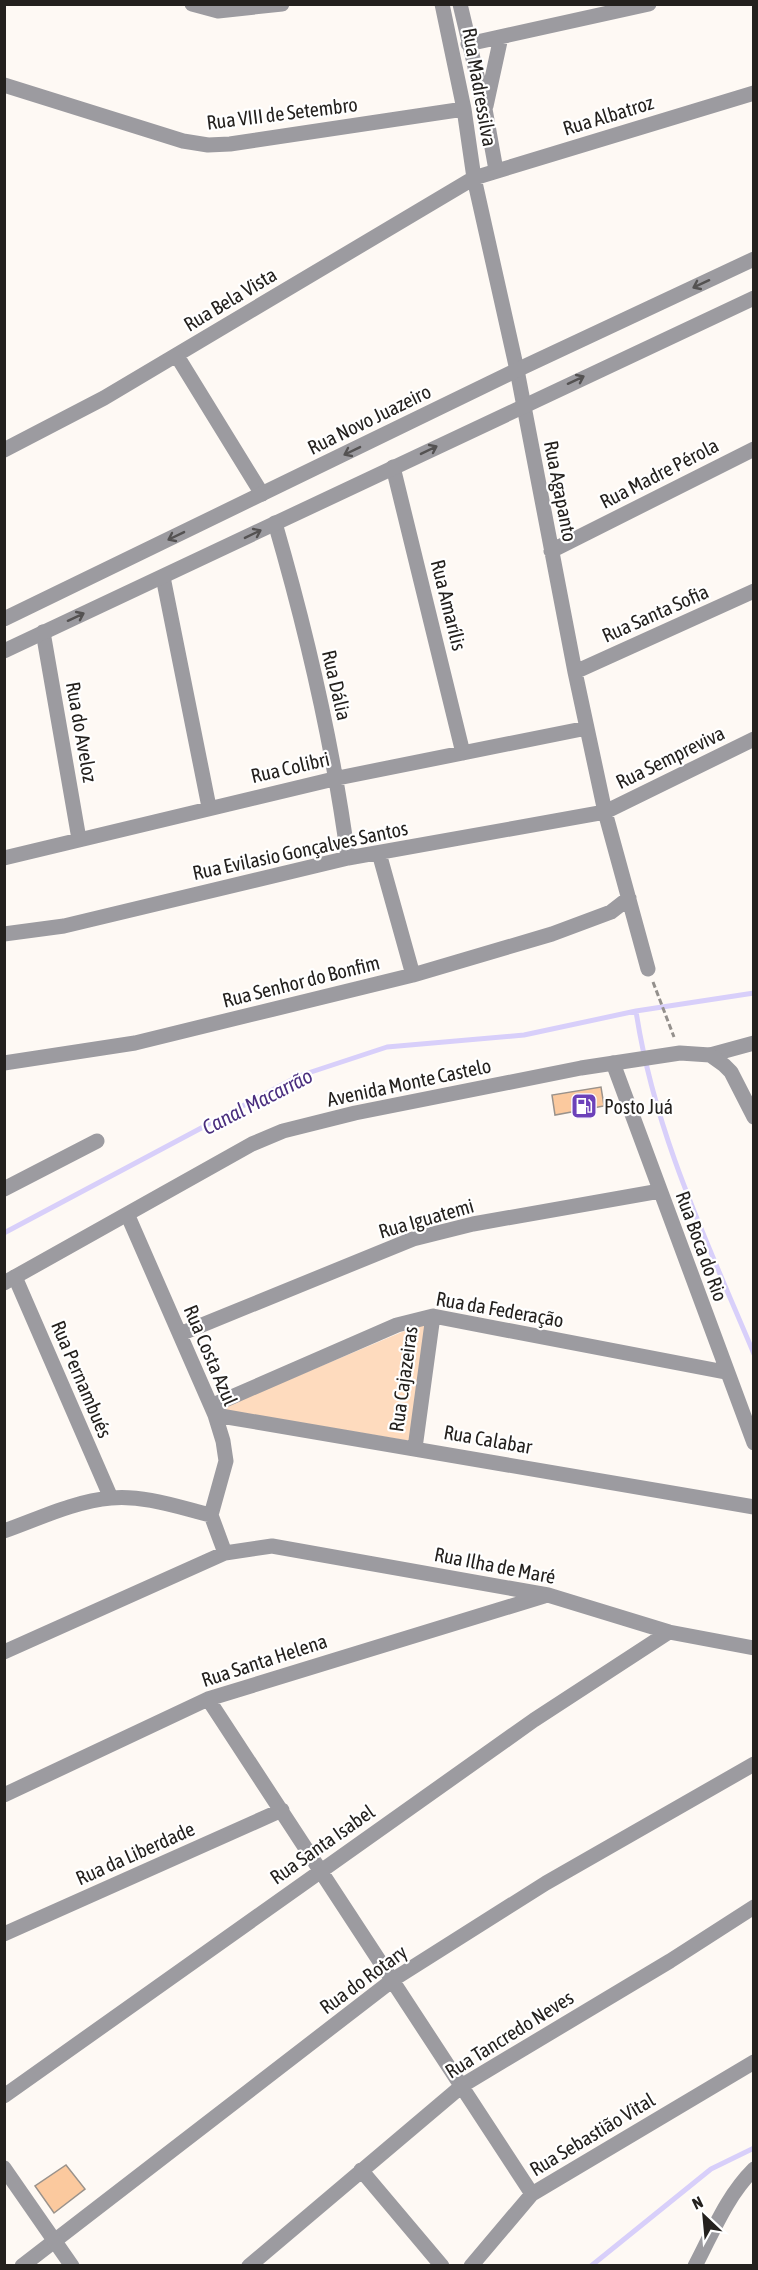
<svg xmlns="http://www.w3.org/2000/svg" width="758" height="2270" font-family="'Asap Condensed',sans-serif">
	<style>
		.green { fill: #fedbbe }
		.lines { fill: none; stroke-linecap: round; stroke-linejoin: round }
		.stream { stroke: #d8cffa; stroke-width: 5 }
		.building { fill: #fbc99e; stroke: #9a928b; stroke-width: 1.5 }
		.path { stroke: #94908c; stroke-width: 3; stroke-dasharray: 6 3; stroke-linecap: butt }
		.minor { stroke: #9c9ba0; stroke-width: 15 }
		.tertiary { stroke: #9c9ba0; stroke-width: 15 }
		.oneway { stroke: #545252 }
		.labels { text-anchor: middle; dominant-baseline: central; stroke-width: 4.5; stroke-linejoin: round; paint-order: stroke }
		.street-label { font-size: 20px; fill: #24211e; stroke: #fff }
		.poi-label { font-size: 20px; fill: #24211e; stroke: #fff; text-anchor: start }
		.water-label { font-size: 21px; font-style: italic; fill: #4a2e7e; stroke: #fff }
	</style>
	<rect width="100%" height="100%" fill="#fef9f4"/>
	<path class="green" d="M428 1321 410 1441 219 1409Z"/>
	<g class="lines">
		<path class="stream" d="M636 1011C654 1132 707 1242 754 1354
			M4 1233 299 1076 387 1047 524 1035 636 1011 754 993
			M591 2266 711 2169 754 2148"/>
	</g>
	<path class="building" d="M601 1087 604 1106 555 1115 552 1095Z
		M66 2165 85 2189 54 2213 35 2186Z"/>
	<g class="lines">
		<path class="path" d="M653 982 674 1037"/>
		<path class="minor" d="M192 4 218 11 282 4
			M442 4 464 109 474 178 517 370 575 672 605 812 648 969
			M460 4 485 109 496 170
			M468 44 649 4
			M4 85 183 141 208 145 230 144 464 109
			M486 106 501 37
			M177 356 262 494
			M4 450 104 398 474 178 754 93
			M393 467 463 753
			M275 523C307 633 333 745 348 858
			M551 551 754 449
			M163 577 209 807
			M43 632 79 839
			M575 672 754 591
			M379 853 413 975
			M4 858 338 778 587 728
			M4 934 64 926 348 858 605 812 754 739
			M710 1055 754 1043
			M4 1063 135 1043 413 975 552 934 611 912 629 898
			M613 1063 754 1443
			M4 1189 97 1141
			M128 1216 215 1415 223 1441 226 1461 211 1515
			M15 1277 111 1498
			M180 1334 413 1239 473 1224 660 1191
			M211 1406 397 1325 433 1316 725 1372
			M215 1415 754 1507
			M415 1448 433 1316
			M4 1531C38 1519 75 1501 111 1498 145 1495 178 1507 211 1515L225 1553
			M4 1652 225 1553 272 1546 548 1595 669 1632 754 1648
			M208 1699 532 2194
			M4 1795 208 1699 544 1596
			M4 1934 282 1810
			M4 2096 534 1720 669 1632
			M361 2170 442 2266
			M22 2266 394 1979 546 1883 754 1764
			M249 2266 463 2085 670 1961 754 1907
			M471 2266 532 2194 754 2062
			M695 2266C713 2232 726 2197 754 2169"/>
		<path class="tertiary" d="M4 619 517 370 754 259
			M4 651 754 298
			M4 1283 252 1144 283 1131 355 1113 581 1068 680 1053 710 1055 724 1065 731 1072 754 1117
			M4 2168 72 2266"/>
	</g>
	<defs><path id="oneway-shaft" d="M-6 0H5M1.5-3L5.5 0L1.5 3" fill="none" stroke-width="1.6" stroke-linecap="round" stroke-linejoin="round" transform="scale(1.5)"/></defs>
	<g class="oneway">
		<use href="#oneway-shaft" transform="translate(701 284) rotate(155)"/>
		<use href="#oneway-shaft" transform="translate(576 380) rotate(-25)"/>
		<use href="#oneway-shaft" transform="translate(429 450) rotate(-26)"/>
		<use href="#oneway-shaft" transform="translate(352 451) rotate(154)"/>
		<use href="#oneway-shaft" transform="translate(253 534) rotate(-26)"/>
		<use href="#oneway-shaft" transform="translate(176 536) rotate(154)"/>
		<use href="#oneway-shaft" transform="translate(76 617) rotate(-25)"/>
	</g>
	<defs>
		<g id="fuel-square" transform="scale(1.35)"><rect x="-9" y="-9" width="18" height="18" rx="4" fill="#6c41b9" stroke="#fff"/><path d="M-5.5-6h7V0h2V4h1.3V-2.5L3-4.5l.8-.8L6-3V5H2.5V1h-1V6h-7ZM-4.2-4.7v3.2H.2V-4.7Z" fill="#fff"/></g>
	</defs>
	<g fill-rule="evenodd">
		<use href="#fuel-square" x="584" y="1106"/>
	</g>
	<g class="labels">
		<g class="street-label">
			<text transform="translate(480 87) rotate(80)">Rua Madressilva</text>
			<text transform="translate(282 113) rotate(-7)">Rua VIII de Setembro</text>
			<text transform="translate(608 115) rotate(-17)">Rua Albatroz</text>
			<text transform="translate(230 299) rotate(-31)">Rua Bela Vista</text>
			<text transform="translate(369 419) rotate(-26)">Rua Novo Juazeiro</text>
			<text transform="translate(659 473) rotate(-27)">Rua Madre Pérola</text>
			<text transform="translate(561 491) rotate(79)">Rua Agapanto</text>
			<text transform="translate(449 605) rotate(76)">Rua Amarílis</text>
			<text transform="translate(655 613) rotate(-24)">Rua Santa Sofia</text>
			<text transform="translate(337 685) rotate(77)">Rua Dália</text>
			<text transform="translate(82 732) rotate(80)">Rua do Aveloz</text>
			<text transform="translate(670 757) rotate(-26)">Rua Sempreviva</text>
			<text transform="translate(290 767) rotate(-13)">Rua Colibri</text>
			<text transform="translate(300 850) rotate(-12)">Rua Evilasio Gonçalves Santos</text>
			<text transform="translate(301 981) rotate(-14)">Rua Senhor do Bonfim</text>
			<text transform="translate(409 1082) rotate(-12)">Avenida Monte Castelo</text>
			<text transform="translate(426 1218) rotate(-16)">Rua Iguatemi</text>
			<text transform="translate(702 1246) rotate(70)">Rua Boca do Rio</text>
			<text transform="translate(500 1309) rotate(10)">Rua da Federação</text>
			<text transform="translate(211 1355) rotate(67)">Rua Costa Azul</text>
			<text transform="translate(82 1379) rotate(67)">Rua Pernambués</text>
			<text transform="translate(403 1379) rotate(-82)">Rua Cajazeiras</text>
			<text transform="translate(488 1439) rotate(10)">Rua Calabar</text>
			<text transform="translate(495 1565) rotate(11)">Rua Ilha de Maré</text>
			<text transform="translate(264 1660) rotate(-18)">Rua Santa Helena</text>
			<text transform="translate(322 1844) rotate(-35)">Rua Santa Isabel</text>
			<text transform="translate(135 1853) rotate(-24)">Rua da Liberdade</text>
			<text transform="translate(363 1979) rotate(-36)">Rua do Rotary</text>
			<text transform="translate(509 2034) rotate(-32)">Rua Tancredo Neves</text>
			<text transform="translate(592 2134) rotate(-31)">Rua Sebastião Vital</text>
		</g>
		<g class="poi-label">
			<text x="604" y="1106">Posto Juá</text>
		</g>
		<g class="water-label">
			<text transform="translate(257 1101) rotate(-27)">Canal Macarrão</text>
		</g>
	</g>
	<rect width="758" height="2270" fill="none" stroke="#24211e" stroke-width="12"/>
	<g transform="translate(704 2216) rotate(334)" stroke="#ffffff" stroke-width="4.5" paint-order="stroke">
	<path d="M0-4.5L10 22L0 15L-10 22Z" fill="#24211e"/>
	<text y="-9" font-size="16" font-weight="bold" text-anchor="middle" fill="#24211e">N</text>
	</g>
</svg>
